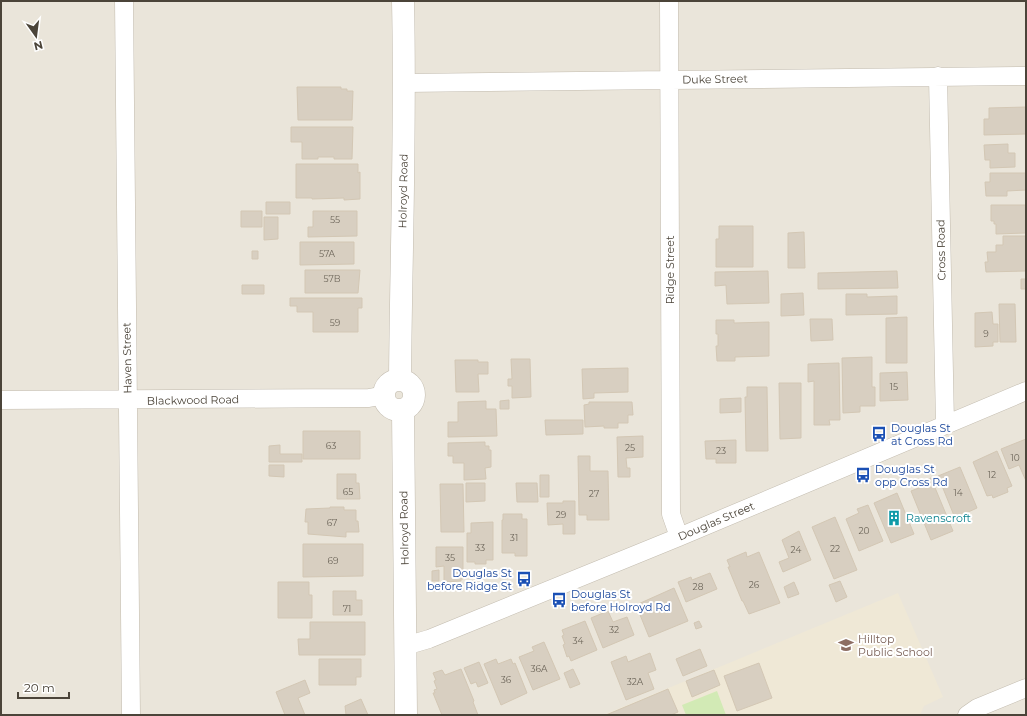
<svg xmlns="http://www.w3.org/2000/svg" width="1027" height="716" font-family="Montserrat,sans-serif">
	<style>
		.residential { fill: #eae5da }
		.education { fill: #efe8d6 }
		.green { fill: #d2eab5 }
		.building { fill: #d8cfc1; stroke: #d3c7b4 }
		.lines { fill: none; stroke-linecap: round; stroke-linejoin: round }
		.minor-casing { stroke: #c2bbae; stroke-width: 19 }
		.tertiary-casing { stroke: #c2bbae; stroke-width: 23 }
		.minor { stroke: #fff; stroke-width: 18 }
		.tertiary { stroke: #fff; stroke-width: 22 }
		.labels { text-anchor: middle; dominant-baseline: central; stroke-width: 4; stroke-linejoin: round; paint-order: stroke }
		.number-label { font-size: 9px; fill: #6e675b }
		.street-label { font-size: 11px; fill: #4b4439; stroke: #fff }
		.transit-label { font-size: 11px; fill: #164399; stroke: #fff; text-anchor: start }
		.culture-label { font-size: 11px; fill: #0d838f; stroke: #fff; text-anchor: start }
		.education-label { font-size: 11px; fill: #785e54; stroke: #fff; text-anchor: start }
	</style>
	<rect width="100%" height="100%" fill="#f6f3ec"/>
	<path class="residential" d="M1 1H1026V715H1Z"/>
	<path class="education" d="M898 593 943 697 924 706 920 715H603Z"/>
	<path class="green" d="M717 691 726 715H686L682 705Z"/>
	<path class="building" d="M297 87H341V89H347V91H353L352 120H298Z
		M1026 107V134L984 135V119H989V108Z
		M291 127H353L352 159H334V157H318V159H302V142H291Z
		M1008 144V153H1015V167L990 168V160H985L984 145Z
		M296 164H358V173L360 172V199L344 200V198L312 199V198H296Z
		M990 173H1026V190L1007 191V196H986L985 182H990Z
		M266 202H290V214H266Z
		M991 205H1026V233L996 234V224H994V221H991Z
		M241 211H262V227H241Z
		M313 211H357V236L308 237V227H313Z
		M264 217H278V239L264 240Z
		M719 226H753V267H716V239H719Z
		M804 232 805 268H788V233Z
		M1003 236H1026V271L986 272 985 262H988L987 252H996V245H1003Z
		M300 242H354V264L300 265Z
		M252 251H258V259H252Z
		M305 270H360L358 293H305Z
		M768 271 769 303 727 304 726 285 715 286V272Z
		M897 271 898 288 818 289V273Z
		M1021 279H1026V289H1021Z
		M242 285H264V294H242Z
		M803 293 804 315 781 316V294Z
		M846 294H867V297L897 296V314L846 315Z
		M290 298H362V308H358V332H313V312H297V306H290Z
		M999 304H1015L1016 342H1000Z
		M992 312 993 324H998V342H993V346L975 347V313Z
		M907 317V363H886V318Z
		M810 319H832L833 340 811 341Z
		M716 320H734V323L769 322V356L735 357V361H717L716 346H718V334H716Z
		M872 357V387H875V406H860V412L843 413 842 358Z
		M511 359H530L531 397 512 398V386H508V379H512Z
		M455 360H478V362H488V374H478L479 392H456Z
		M839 363 840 420H829L830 425H814V381L808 382V364Z
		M628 368V392L594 393V398L583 399 582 369Z
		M907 372 908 400 880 401V373Z
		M779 383H801V438L780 439Z
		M747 387H767L768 451H746L745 397H747Z
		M741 398V412L720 413V399Z
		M509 400V409H500V401Z
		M486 401V409H496L497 436 448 437V422H458V402Z
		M589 402H632L633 415H628V423H618V428H604V426L585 427 584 405 589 404Z
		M545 420H583V434L546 435Z
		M303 431H360V459H303Z
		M643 436V457L626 458 627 468H630V477H618L617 437Z
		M1026 439V481L1019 465 1009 469 1001 449Z
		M736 440V463H716V459H706L705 441Z
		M485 442V446H489V450H491V467L485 468 486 479 464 480V463H453V456H448V443Z
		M280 445V454H302V462H269V446Z
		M997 451 1012 486 1007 488 1008 492 993 498 992 495 987 496 973 462Z
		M578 456H590V471H608L609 520H587V515H579Z
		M269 465H284V477L269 476Z
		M960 467 977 508 955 518 938 476Z
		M337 474H356V483H359L360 499H337Z
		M540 475H549V497H540Z
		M931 478 953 531 931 540 911 491 924 486 922 481Z
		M466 483H485V501L466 502Z
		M516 483H537L538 502H517Z
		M440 484H463L464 532H441Z
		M897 493 914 534 891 543 874 503Z
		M563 501H575V534H563V524L548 525 547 503H563Z
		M868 505 883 541 859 551 846 519 859 513 857 509Z
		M330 507H344V510H356V521H358L359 532H346V537L308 534V522H305L306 509 330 508Z
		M503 514H522V519H527V556H515V553H502V520H503Z
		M835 517 857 570 834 579 812 527Z
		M493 522V560H486V564H475V562H467V533H471V523Z
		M799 531 811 560 783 572 779 562 789 558 782 540Z
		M303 544H363V576L303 577Z
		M436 547H463V579H461V581L444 582V566L436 567Z
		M746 552 747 557 759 552 780 603 749 614 743 601H742L728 567H730L727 560Z
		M439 570V581H432V571Z
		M710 573 717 589 686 602 678 582 691 577 692 580Z
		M840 581 847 597 836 602 829 585Z
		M278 582H309V595H312V618H278Z
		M794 582 799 594 788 598 784 587Z
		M674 588 688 621 649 637 636 605Z
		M333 591H356V600H362V615H333Z
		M608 611 613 622 627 617 634 635 603 648 591 618Z
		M585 621 597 650 571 661 569 656 567 657 563 645 565 644 562 636 564 635 562 630Z
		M699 621 702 627 696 629 694 623Z
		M310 622H365V655H299L298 639H310Z
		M544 642 560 679 533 690 519 657 534 651 532 647Z
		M700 649 707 666 683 676 676 659Z
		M650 653 656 670 648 673 654 689 626 700 611 662 626 656 628 662Z
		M319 659H361V677H356V685H319Z
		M496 659 498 664 511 659 513 664 515 663 527 693 501 705 484 664Z
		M479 662 488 683 478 687 476 682 471 684 464 668Z
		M759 663 772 698 737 711 724 676Z
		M461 669 474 701 473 702 478 715H442L433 693H435L434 690 437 689 434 681 436 680 433 673 442 670 445 675Z
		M573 669 580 684 570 688 564 673Z
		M714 670 720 685 692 697 686 681Z
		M305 680 310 693 298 698 305 715H285L276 692Z
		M668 689 678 712 671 715H606Z
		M361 699 368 715H346L345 706Z"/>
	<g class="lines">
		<g class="minor-casing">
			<path id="minor" d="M124 1 131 715
				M669 1 671 514 679 537
				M938 76 945 424
				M405 83 1026 76
				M1 400 369 398 385 395
				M405 646 429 639 679 537 1026 391
				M967 715 977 708 1026 688"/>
		</g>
		<g class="tertiary-casing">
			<path id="tertiary" d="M400 380C401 254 406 127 403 1
				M384 395a15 15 0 1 1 30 0a15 15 0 1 1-30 0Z
				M403 410 406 715"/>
		</g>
		<use href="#minor" class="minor"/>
		<use href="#tertiary" class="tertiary"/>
	</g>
	<defs>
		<g id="bus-bare" transform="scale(1.2)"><path d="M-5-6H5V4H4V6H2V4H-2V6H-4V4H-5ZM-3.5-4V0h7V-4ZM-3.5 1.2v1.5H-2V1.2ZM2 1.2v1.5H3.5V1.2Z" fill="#1a4fb4" stroke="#fff" stroke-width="2.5" paint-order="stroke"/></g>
		<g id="building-bare" transform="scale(1.2)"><path d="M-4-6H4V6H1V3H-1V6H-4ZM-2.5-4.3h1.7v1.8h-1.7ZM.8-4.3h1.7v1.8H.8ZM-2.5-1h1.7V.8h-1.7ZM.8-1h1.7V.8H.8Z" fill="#0f9aa8" stroke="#fff" stroke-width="2.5" paint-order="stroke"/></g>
		<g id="school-bare" transform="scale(1.2)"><path d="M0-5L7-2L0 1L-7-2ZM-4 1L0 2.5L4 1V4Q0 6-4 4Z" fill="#8d6e63" stroke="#fff" stroke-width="2.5" paint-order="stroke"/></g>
	</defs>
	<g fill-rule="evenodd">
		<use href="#bus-bare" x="879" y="434"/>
		<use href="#bus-bare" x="863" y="475"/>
		<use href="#building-bare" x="894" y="518"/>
		<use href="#bus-bare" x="524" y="579"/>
		<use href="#bus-bare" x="559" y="600"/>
		<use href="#school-bare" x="846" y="645"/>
	</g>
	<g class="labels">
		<g class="number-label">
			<text x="335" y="219">55</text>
			<text x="327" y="253">57A</text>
			<text x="332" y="278">57B</text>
			<text x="335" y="322">59</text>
			<text x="986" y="333">9</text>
			<text x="894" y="386">15</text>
			<text x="331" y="445">63</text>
			<text x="630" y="447">25</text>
			<text x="721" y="450">23</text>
			<text x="1015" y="457">10</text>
			<text x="992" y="474">12</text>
			<text x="348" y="491">65</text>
			<text x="958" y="492">14</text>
			<text x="594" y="493">27</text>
			<text x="561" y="514">29</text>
			<text x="332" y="522">67</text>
			<text x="864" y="530">20</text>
			<text x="514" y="537">31</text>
			<text x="480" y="547">33</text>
			<text x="835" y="548">22</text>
			<text x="796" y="549">24</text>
			<text x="450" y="557">35</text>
			<text x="333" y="560">69</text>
			<text x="754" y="584">26</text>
			<text x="698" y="586">28</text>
			<text x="347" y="608">71</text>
			<text x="614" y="629">32</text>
			<text x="578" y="640">34</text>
			<text x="539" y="668">36A</text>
			<text x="506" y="679">36</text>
			<text x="635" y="681">32A</text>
		</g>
		<g class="street-label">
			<text transform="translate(715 79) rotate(-1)">Duke Street</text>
			<text transform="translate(403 191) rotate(-89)">Holroyd Road</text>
			<text transform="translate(941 250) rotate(-91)">Cross Road</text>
			<text transform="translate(670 270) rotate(-90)">Ridge Street</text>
			<text transform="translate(127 358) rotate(-91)">Haven Street</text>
			<text transform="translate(193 400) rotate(-1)">Blackwood Road</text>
			<text transform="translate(716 521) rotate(-23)">Douglas Street</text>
			<text transform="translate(404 528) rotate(-91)">Holroyd Road</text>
		</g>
		<g class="transit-label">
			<text x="891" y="428">Douglas St<tspan x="891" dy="13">at Cross Rd</tspan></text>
			<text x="875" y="469">Douglas St<tspan x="875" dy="13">opp Cross Rd</tspan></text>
			<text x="512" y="573" text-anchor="end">Douglas St<tspan x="512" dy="13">before Ridge St</tspan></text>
			<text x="571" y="594">Douglas St<tspan x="571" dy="13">before Holroyd Rd</tspan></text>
		</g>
		<g class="culture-label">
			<text x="906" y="518">Ravenscroft</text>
		</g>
		<g class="education-label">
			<text x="858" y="639">Hilltop<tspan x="858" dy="13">Public School</tspan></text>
		</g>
	</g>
	<rect width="1027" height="716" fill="none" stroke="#4b4439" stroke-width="4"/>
	<g transform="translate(36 36) rotate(166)" stroke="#ffffff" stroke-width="3" paint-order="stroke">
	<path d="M0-3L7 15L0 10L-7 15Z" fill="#4b4439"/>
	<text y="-6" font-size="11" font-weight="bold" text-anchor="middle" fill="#4b4439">N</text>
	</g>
	<path d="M18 692v6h51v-6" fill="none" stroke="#4b4439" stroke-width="2"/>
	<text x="24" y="692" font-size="12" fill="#4b4439" stroke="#ffffff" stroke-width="3" paint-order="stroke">20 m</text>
</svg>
